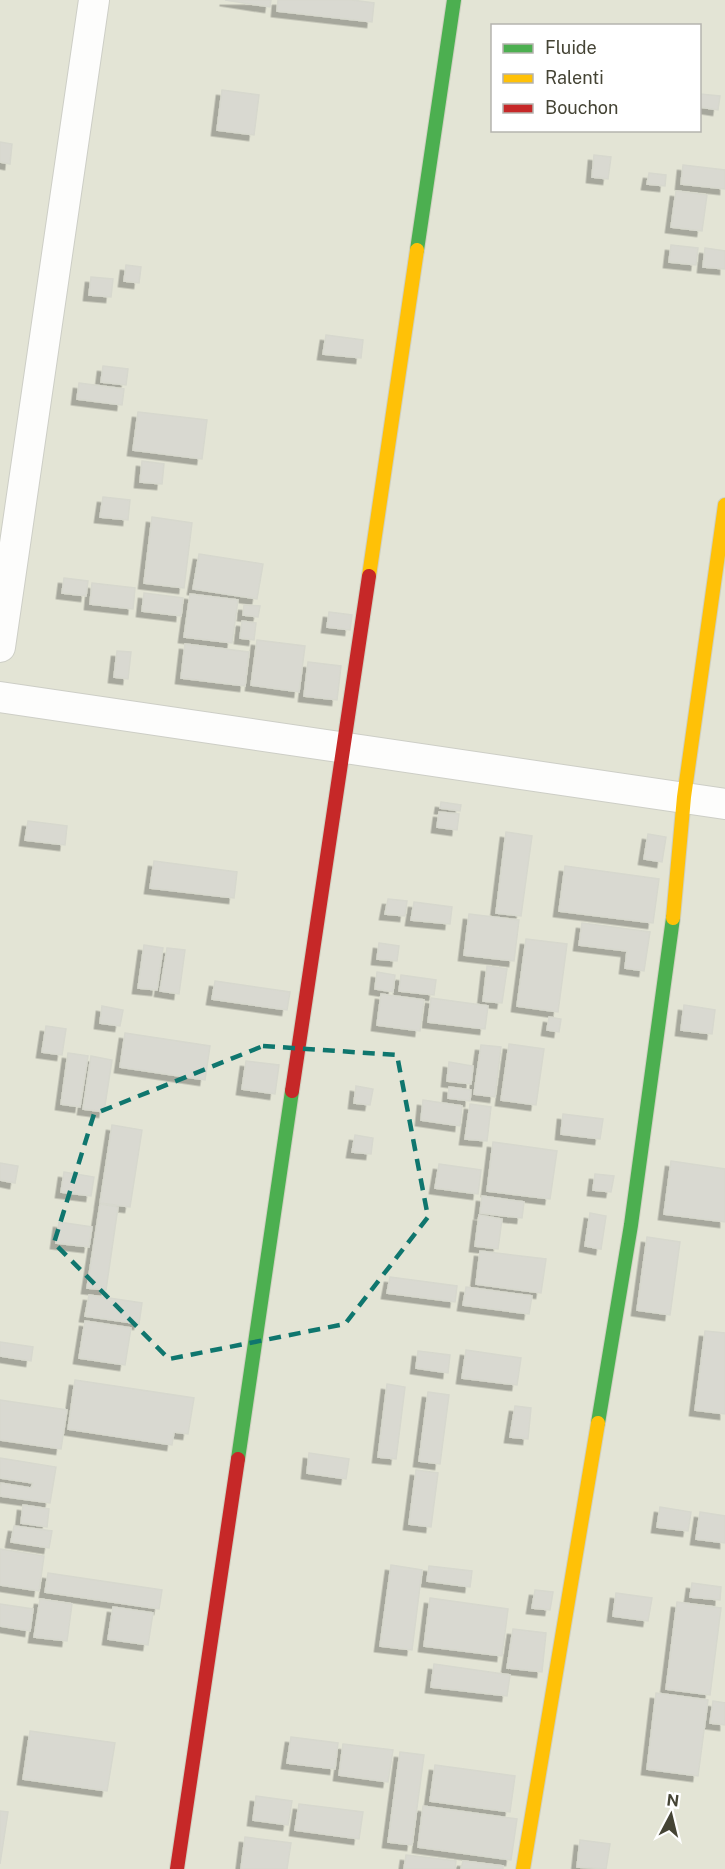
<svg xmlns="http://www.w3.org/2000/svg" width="725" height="1869" font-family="'Public Sans',sans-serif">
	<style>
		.residential { fill: #e3e4d5; fill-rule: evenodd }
		.building { fill: #d9d9d1; stroke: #d7d8ce; stroke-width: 1.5; filter: url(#shadow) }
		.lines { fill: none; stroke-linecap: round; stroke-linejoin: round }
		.street-casing { stroke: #cdcec6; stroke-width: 32 }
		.fast-casing { stroke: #cfd0c1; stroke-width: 16 }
		.slow-casing { stroke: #cfd0c1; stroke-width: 16 }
		.jam-casing { stroke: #cfd0c1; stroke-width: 16 }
		.street { stroke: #fdfdfc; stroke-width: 30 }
		.fast { stroke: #4caf50; stroke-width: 14 }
		.slow { stroke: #ffc107; stroke-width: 14 }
		.jam { stroke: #c62828; stroke-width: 14 }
		.marked { fill: none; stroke: #0f766e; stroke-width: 4.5; stroke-dasharray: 12 8; stroke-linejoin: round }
	</style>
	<defs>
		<filter id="shadow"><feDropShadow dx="-5.5" dy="5.5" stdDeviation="0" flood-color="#0004"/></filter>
	</defs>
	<rect width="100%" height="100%" fill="#eff0e8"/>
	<path class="residential" d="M0 0H725V1869H0ZM492 26H700V130H492Z"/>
	<path class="building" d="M225 0H271L270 7Z
		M278 0H352L374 3 372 22 277 11Z
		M222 90 259 95 254 135 217 130Z
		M700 94 720 96 718 110 700 107Z
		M0 142 12 144 10 164 0 162Z
		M594 155 611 157 608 179 592 177Z
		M683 165 725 170V189L681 184Z
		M649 173 666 175 665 186 647 184Z
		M676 191 707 195 702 231 671 227Z
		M671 245 698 248 696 265 669 262Z
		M705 248 725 251V269L703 267Z
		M126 265 141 267 139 283 124 281Z
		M91 277 113 279 111 297 89 295Z
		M326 335 363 340 361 358 323 354Z
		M103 366 128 369 126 385 101 382Z
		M79 383 124 389 122 405 77 399Z
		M138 412 207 420 202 459 133 450Z
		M142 461 164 464 162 484 140 482Z
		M103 497 130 500 128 520 100 517Z
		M152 517 192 523 184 588 144 583Z
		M199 554 263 564 257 599 193 589Z
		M64 578 88 581 86 596 62 593Z
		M92 583 135 588 133 609 90 604Z
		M144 593 183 598 181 616 142 611Z
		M190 594 238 600 232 643 184 637Z
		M244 605 260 606 258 617 243 615Z
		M329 612 352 615 350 630 327 627Z
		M242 621 256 623 254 640 240 638Z
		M257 640 305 646 299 692 251 685Z
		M185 644 249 652 245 686 181 678Z
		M117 651 131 652 128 679 114 677Z
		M308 662 341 666 337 700 304 696Z
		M441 802 461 805 460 811 440 808Z
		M439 812 459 814 457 830 437 827Z
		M28 821 67 826 65 845 25 840Z
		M506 832 532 836 521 916 496 913Z
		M648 834 666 837 662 862 644 859Z
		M154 861 237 872 234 898 150 888Z
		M565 866 659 879 653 923 559 911Z
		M388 899 407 901 405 916 385 914Z
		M414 902 452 907 450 924 411 920Z
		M469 914 519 920 514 961 464 955Z
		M582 923 650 932 644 971 625 968 627 951 579 945Z
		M526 939 567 944 558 1012 517 1006Z
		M379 943 399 946 397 961 377 959Z
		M144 945 163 948 157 990 138 988Z
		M167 948 185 950 179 994 160 991Z
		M487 966 507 969 502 1003 483 1001Z
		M377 972 395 975 393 992 375 989Z
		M401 975 436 980 434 995 399 991Z
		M215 981 290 992 287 1010 212 999Z
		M381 994 424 1000 420 1031 377 1025Z
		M431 998 488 1006 485 1029 428 1022Z
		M684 1005 715 1010 712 1034 681 1030Z
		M102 1006 123 1010 120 1026 100 1023Z
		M549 1017 561 1019 559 1032 547 1030Z
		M46 1026 66 1029 62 1055 42 1052Z
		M125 1033 210 1046 205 1080 120 1067Z
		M509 1044 544 1049 536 1105 501 1100Z
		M481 1045 501 1047 495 1097 474 1094Z
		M68 1053 88 1056 80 1107 61 1104Z
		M91 1056 112 1060 104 1112 83 1109Z
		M246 1061 279 1065 275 1094 242 1089Z
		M449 1062 473 1066 471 1084 447 1081Z
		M356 1086 373 1089 370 1105 354 1103Z
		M449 1087 471 1090 470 1101 448 1098Z
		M423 1100 462 1106 460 1126 421 1120Z
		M470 1104 491 1107 487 1141 465 1139Z
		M563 1114 603 1119 600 1139 561 1134Z
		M112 1125 142 1130 130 1207 100 1203Z
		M355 1135 373 1138 371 1154 352 1152Z
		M493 1142 557 1151 550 1199 487 1191Z
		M671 1161 725 1169V1222L664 1214Z
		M0 1163 18 1166 15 1183 0 1180Z
		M439 1164 481 1170 478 1194 435 1188Z
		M64 1172 94 1177 91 1196 61 1192Z
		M595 1174 614 1176 611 1192 593 1190Z
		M482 1196 524 1202 522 1218 480 1213Z
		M100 1204 118 1207 106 1290 87 1288Z
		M590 1213 606 1216 601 1249 585 1246Z
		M479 1215 502 1219 498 1249 475 1246Z
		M59 1222 92 1227 89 1247 56 1243Z
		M647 1237 680 1242 670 1315 637 1310Z
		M480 1251 546 1259 541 1293 476 1284Z
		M390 1277 457 1286 455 1302 387 1293Z
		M466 1287 532 1296 529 1314 463 1305Z
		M89 1295 142 1303 139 1324 85 1316Z
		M85 1321 131 1328 125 1365 79 1358Z
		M705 1331 725 1333V1414L695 1410Z
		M0 1342 33 1347 31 1361 0 1356Z
		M466 1350 521 1358 517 1385 462 1378Z
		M418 1351 450 1355 448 1373 416 1368Z
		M75 1380 194 1398 188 1434 174 1432 172 1445 68 1429Z
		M387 1384 405 1387 396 1459 378 1457Z
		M428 1392 449 1395 440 1464 419 1461Z
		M0 1400 67 1410 61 1449 0 1440Z
		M515 1406 531 1408 528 1439 510 1437Z
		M309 1453 349 1459 346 1479 307 1473Z
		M0 1458 56 1467 50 1503 0 1496 1 1483 31 1488 33 1483 0 1478Z
		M416 1470 438 1473 431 1527 409 1524Z
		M23 1505 49 1509 47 1527 21 1523Z
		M660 1507 691 1512 688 1531 657 1527Z
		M700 1512 725 1516V1543L696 1539Z
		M14 1526 52 1531 49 1548 11 1542Z
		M0 1549 44 1556 39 1591 0 1585Z
		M391 1565 422 1570 412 1650 380 1646Z
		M429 1566 472 1571 470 1587 427 1581Z
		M48 1573 162 1590 159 1609 45 1592Z
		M692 1583 721 1587 720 1600 690 1597Z
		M535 1590 553 1592 550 1610 532 1608Z
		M616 1593 652 1598 648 1621 613 1616Z
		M430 1598 508 1609 502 1656 424 1646Z
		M40 1599 72 1604 67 1641 34 1637Z
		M677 1602 721 1608 710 1695 666 1689Z
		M0 1604 33 1609 30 1631 0 1626Z
		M113 1607 153 1613 148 1645 108 1639Z
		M513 1629 546 1633 542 1672 507 1668Z
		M434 1664 510 1675 507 1696 431 1687Z
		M656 1693 708 1700 698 1776 647 1769Z
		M713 1701 725 1703V1725L710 1723Z
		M30 1731 115 1743 107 1791 23 1779Z
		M291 1737 338 1743 335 1769 287 1763Z
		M343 1744 393 1750 388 1782 339 1775Z
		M400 1752 424 1755 412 1845 388 1842Z
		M435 1765 515 1776 510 1812 430 1801Z
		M256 1796 292 1801 288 1825 253 1820Z
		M299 1804 363 1812 359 1839 295 1830Z
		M423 1806 517 1819 511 1860 418 1847Z
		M0 1811 8 1812 0 1864Z
		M245 1837 291 1843 287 1869H241Z
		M580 1840 610 1844 606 1869 577 1867Z
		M406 1855 456 1861 455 1869H404Z
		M463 1861 503 1866V1869H461Z"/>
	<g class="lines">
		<g class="street-casing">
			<path id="street" d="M0 647 94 0
				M0 697 725 804"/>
		</g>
		<g class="fast-casing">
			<path id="fast" d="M417 250 454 0
				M598 1423 631 1225 673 918
				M238 1459 292 1091"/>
		</g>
		<g class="slow-casing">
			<path id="slow" d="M369 576 417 250
				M673 918 684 797 725 505
				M523 1869 598 1423"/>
		</g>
		<g class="jam-casing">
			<path id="jam" d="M292 1091 369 576
				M177 1869 238 1459"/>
		</g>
		<use href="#street" class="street"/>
		<use href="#fast" class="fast"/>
		<use href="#slow" class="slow"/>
		<use href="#jam" class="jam"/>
	</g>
	<path class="marked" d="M263 1046 397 1055 428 1217 345 1324 169 1359 54 1243 94 1114Z"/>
	<rect x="491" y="24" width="210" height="108" fill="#ffffff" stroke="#b5b4ae" stroke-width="1.5"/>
	<rect x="503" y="44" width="30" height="9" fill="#4caf50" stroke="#b5b4ae" stroke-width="1.5"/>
	<text x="545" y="54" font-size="18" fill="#454435">Fluide</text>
	<rect x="503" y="74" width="30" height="9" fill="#ffc107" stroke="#b5b4ae" stroke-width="1.5"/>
	<text x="545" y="84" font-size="18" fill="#454435">Ralenti</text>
	<rect x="503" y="104" width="30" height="9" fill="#c62828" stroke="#b5b4ae" stroke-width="1.5"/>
	<text x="545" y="114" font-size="18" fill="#454435">Bouchon</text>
	<g transform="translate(671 1815) rotate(7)" stroke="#ffffff" stroke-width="4.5" paint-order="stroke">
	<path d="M0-4.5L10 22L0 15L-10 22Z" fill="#454435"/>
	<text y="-9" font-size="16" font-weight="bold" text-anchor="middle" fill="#454435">N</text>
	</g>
</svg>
